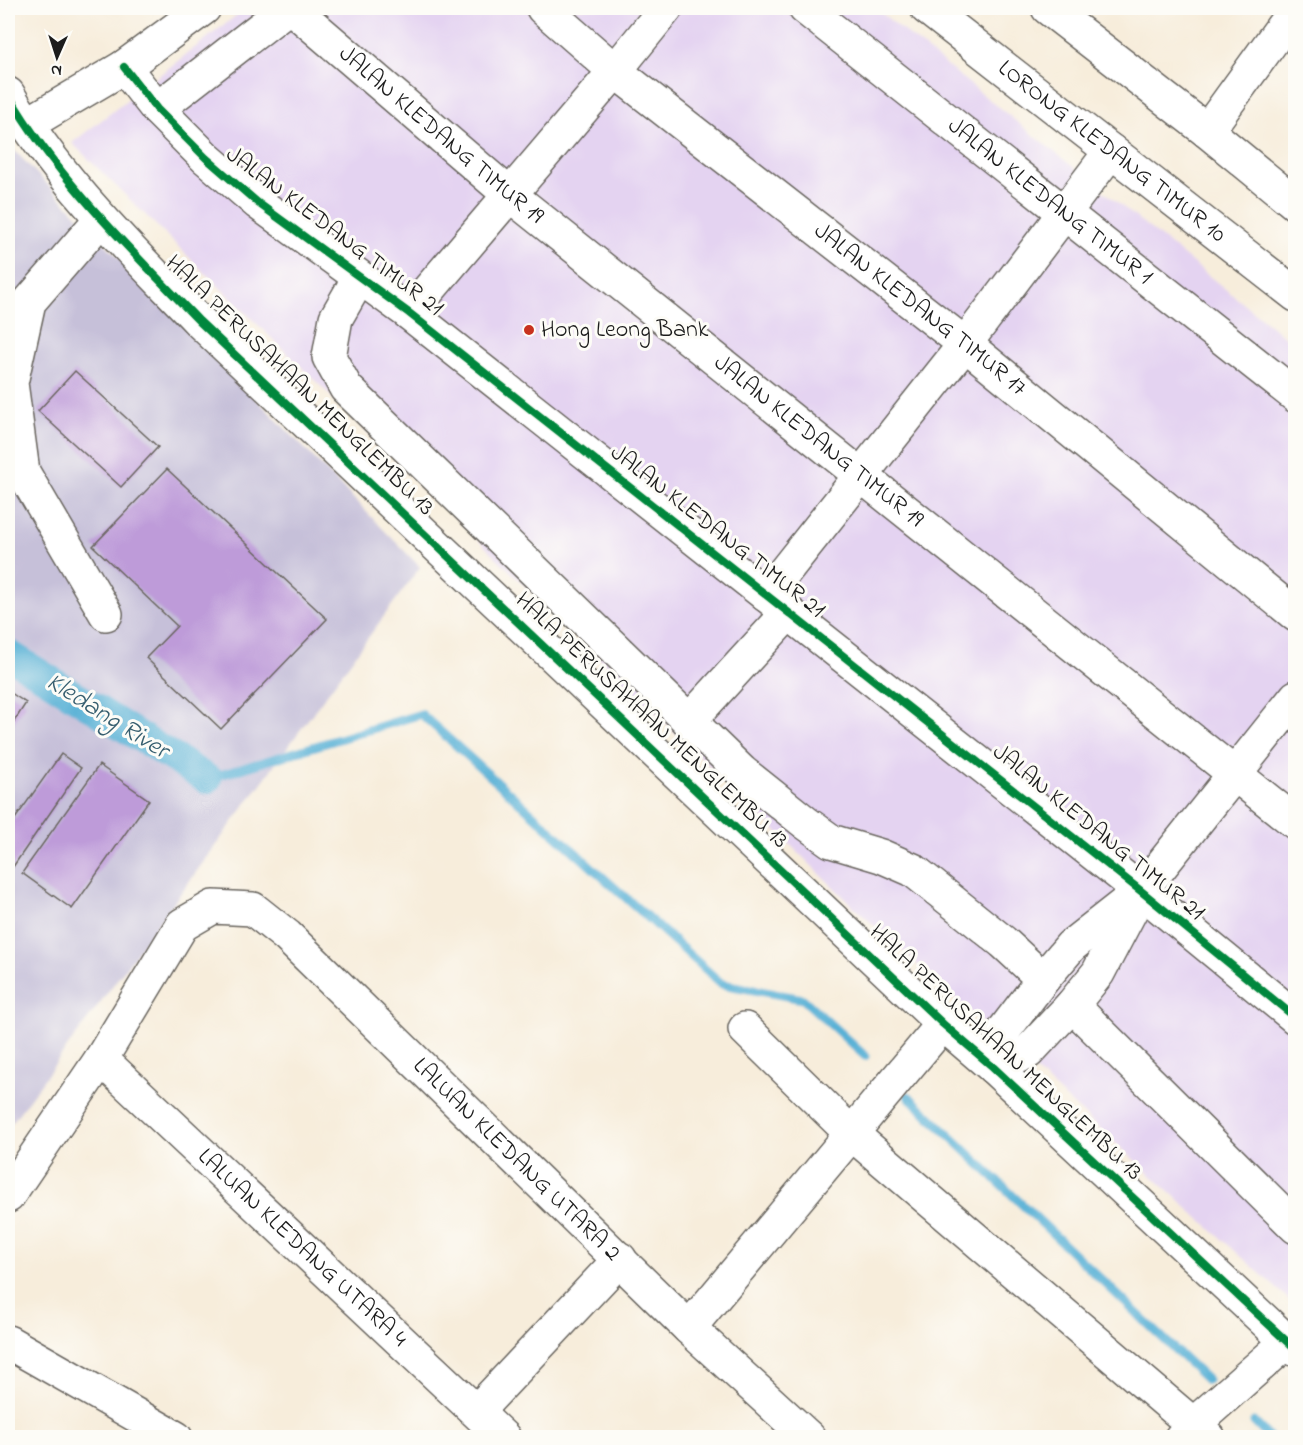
<svg xmlns="http://www.w3.org/2000/svg" width="1303" height="1445" font-family="'Indie Flower',sans-serif">
	<style>
		.built { fill: #e4d3f1 }
		.industrial { fill: #c6c0d9 }
		.lines { fill: none; stroke-linecap: round; stroke-linejoin: round }
		.stream { stroke: #59b1d6; stroke-width: 9 }
		.canal { stroke: #59b1d6; stroke-width: 30 }
		.building { fill: #be9bd9 }
		.minor-casing { stroke: #69655f; stroke-width: 36 }
		.minor { stroke: #fff; stroke-width: 33 }
		.cycleway-casing { stroke: #fdfcf7; stroke-width: 11 }
		.cycleway { stroke: #00873e; stroke-width: 8 }
		.poi-dot { fill: #c8321e; stroke: #fdfcf7; stroke-width: 2 }
		.labels { text-anchor: middle; dominant-baseline: central; stroke-width: 6; stroke-linejoin: round; paint-order: stroke }
		.street-label { font-size: 24px; fill: #1c1c1c; stroke: #fdfcf7 }
		.poi-label { font-size: 24px; fill: #1c1c1c; stroke: #fdfcf7; text-anchor: start }
		.water-label { font-size: 26px; font-style: italic; fill: #375f70; stroke: #fdfcf7 }
	</style>
	<rect width="100%" height="100%" fill="#fdfcf7"/>
	<filter id="ink" filterUnits="userSpaceOnUse"><feTurbulence type="fractalNoise" baseFrequency=".0167" numOctaves="2"/><feDisplacementMap in="SourceGraphic" scale="12" xChannelSelector="R" yChannelSelector="G"/><feConvolveMatrix kernelMatrix="1 2 1 2 8 2 1 2 1" color-interpolation-filters="sRGB"/></filter>
	<filter id="wash" filterUnits="userSpaceOnUse"><feTurbulence type="fractalNoise" baseFrequency=".008" numOctaves="4" result="noise"/><feDisplacementMap in="SourceGraphic" scale="24" xChannelSelector="R" yChannelSelector="G"/><feGaussianBlur stdDeviation="1.35" result="paint"/><feColorMatrix in="noise" values="0 0 0 0 0 0 0 0 0 0 0 0 0 0 0 0 0 1.4 0 .05"/><feComposite in="paint" operator="in"/></filter>
	<g filter="url(#wash)">
		<rect width="100%" height="100%" fill="#f7eddb"/>
		<path class="built" d="M246 8H875L1295 345V1305L856 909 72 143Z"/>
		<path class="industrial" d="M8 142 13 149 420 567 8 1128Z"/>
		<g class="lines">
			<path class="stream" d="M207 779 421 714 722 984 803 999 865 1056
				M908 1096 1207 1380
				M1254 1422 1270 1438"/>
			<path class="canal" d="M8 654 207 779"/>
		</g>
		<g id="blocks">
			<path class="building" d="M75 371 158 447 121 487 38 411Z
				M167 469 327 619 221 729 146 658 177 626 93 546Z
				M8 691 26 703 8 731Z
				M61 754 81 768 8 874V813L15 819Z
				M99 765 149 800 72 909 22 873Z"/>
		</g>
	</g>
	<g filter="url(#ink)">
		<use href="#blocks" fill-opacity="0" stroke="#69655f" stroke-width="1.5"/>
		<g class="lines">
			<g class="minor-casing">
				<g id="minor">
					<path id="s1" d="M292 8 510 195 1296 823"/>
					<path id="s2" d="M543 8 615 71 965 344 1296 615"/>
					<path id="s3" d="M805 8 1296 396"/>
					<path id="s4" d="M927 8 1296 295"/>
					<path d="M1048 8 1207 131 1296 204"/>
					<path d="M124 67 157 109 206 158 258 203 409 313 1141 891 1296 1018"/>
					<path d="M8 94C58 180 130 249 199 321L943 1024 993 1067 1296 1350"/>
					<path d="M157 109 287 8"/>
					<path d="M26 125 124 67 204 8"/>
					<path d="M1207 131 1296 8"/>
					<path d="M101 219 29 302 11 383 23 472 106 614"/>
					<path d="M359 278 336 318 329 357 346 388 742 772 806 823 831 841 881 856 913 870 1003 942 1043 979"/>
					<path d="M409 313 615 71 666 8"/>
					<path d="M766 595 965 344 1111 151"/>
					<path d="M689 721 788 613"/>
					<path d="M1072 1005 1296 1227"/>
					<path d="M745 1029 852 1134 1209 1438"/>
					<path id="s5" d="M101 1059 504 1438"/>
					<path d="M993 1067 1028 1052 1072 1005 1098 973 1141 891 1296 697"/>
					<path d="M993 1067 1005 1029 1043 979 1071 946 1132 898"/>
					<path id="s6" d="M8 1196 101 1059 182 925 213 907 253 909 287 936 689 1328 809 1438"/>
					<path d="M689 1328 943 1024"/>
					<path d="M8 1342 176 1438"/>
					<path d="M477 1411 620 1259"/>
					<path d="M1181 1438 1194 1424 1287 1342"/>
				</g>
			</g>
			<use href="#minor" class="minor"/>
			<g class="cycleway-casing">
				<path id="cycleway" d="M124 67 157 109 206 158 258 203 409 313 1141 891 1296 1018
					M8 94C58 180 130 249 199 321L943 1024 993 1067 1296 1350"/>
			</g>
			<use href="#cycleway" class="cycleway"/>
		</g>
	</g>
	<circle class="poi-dot" cx="529" cy="330" r="6"/>
	<g class="labels">
		<g class="street-label">
			<text stroke="none"><textPath href="#s1" startOffset="196">JALAN KLEDANG TIMUR 19</textPath></text>
			<text stroke="none"><textPath href="#s4" startOffset="234">LORONG KLEDANG TIMUR 10</textPath></text>
			<text stroke="none"><textPath href="#s3" startOffset="312">JALAN KLEDANG TIMUR 1</textPath></text>
			<text transform="translate(334 232) rotate(37)">JALAN KLEDANG TIMUR 21</text>
			<text stroke="none"><textPath href="#s2" startOffset="483">JALAN KLEDANG TIMUR 17</textPath></text>
			<text transform="translate(299 386) rotate(44)">HALA PERUSAHAAN MENGLEMBU 13</text>
			<text stroke="none"><textPath href="#s1" startOffset="682">JALAN KLEDANG TIMUR 19</textPath></text>
			<text transform="translate(717 532) rotate(38)">JALAN KLEDANG TIMUR 21</text>
			<text transform="translate(651 721) rotate(43)">HALA PERUSAHAAN MENGLEMBU 13</text>
			<text transform="translate(1098 833) rotate(39)">JALAN KLEDANG TIMUR 21</text>
			<text transform="translate(1005 1053) rotate(43)">HALA PERUSAHAAN MENGLEMBU 13</text>
			<text stroke="none"><textPath href="#s6" startOffset="762">LALUAN KLEDANG UTARA 2</textPath></text>
			<text stroke="none"><textPath href="#s5" startOffset="276">LALUAN KLEDANG UTARA 4</textPath></text>
		</g>
		<g class="poi-label">
			<text x="541" y="330">Hong Leong Bank</text>
		</g>
		<g class="water-label">
			<text transform="translate(107 717) rotate(32)">Kledang River</text>
		</g>
	</g>
	<rect width="1303" height="1445" fill="none" stroke="#fdfcf7" stroke-width="30"/>
	<g transform="translate(57 57) rotate(183)" stroke="#fdfcf7" stroke-width="4.5" paint-order="stroke">
	<path d="M0-4.5L10 22L0 15L-10 22Z" fill="#1c1c1c"/>
	<text y="-9" font-size="16" font-weight="bold" text-anchor="middle" fill="#1c1c1c">N</text>
	</g>
</svg>
